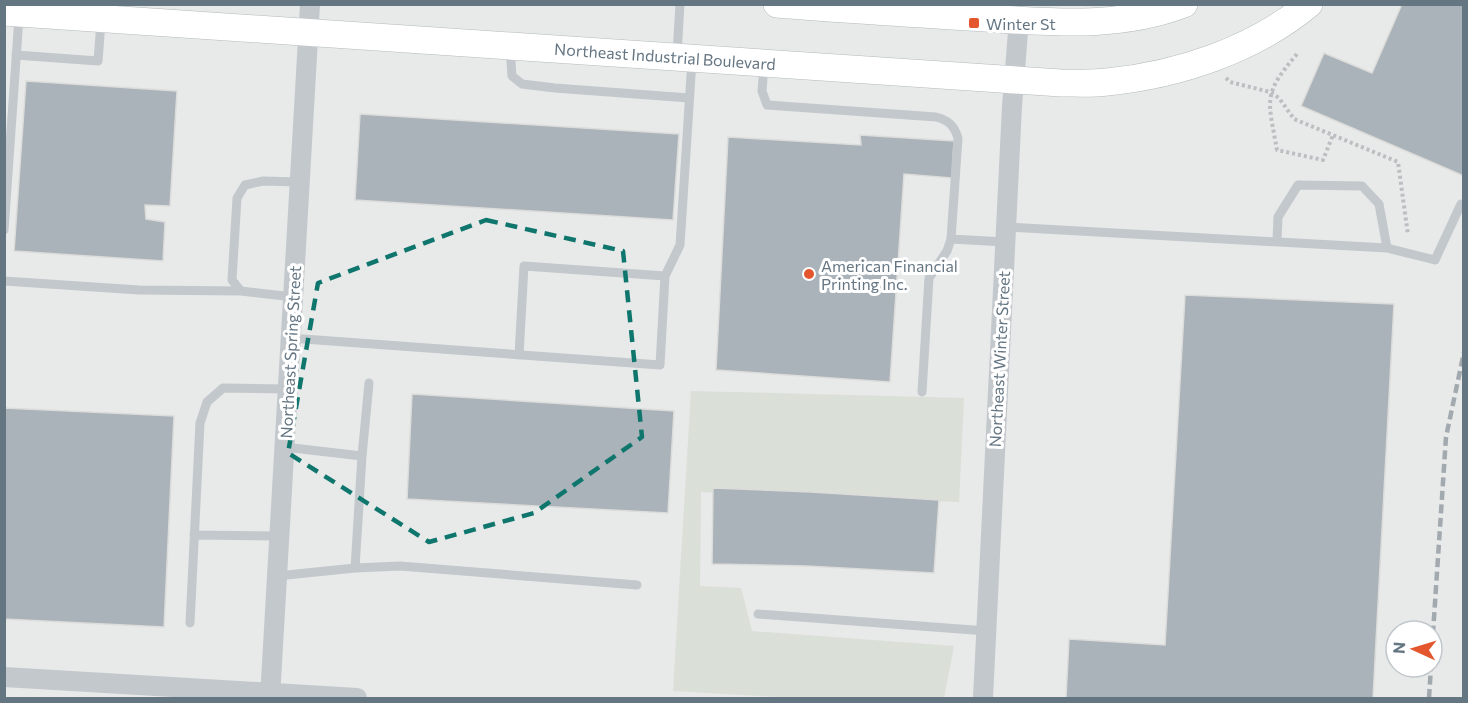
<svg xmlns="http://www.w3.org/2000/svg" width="1468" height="703" font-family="Commissioner,sans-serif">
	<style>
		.built { fill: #e8e9e9; fill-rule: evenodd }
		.green { fill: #dadfd7 }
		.building { fill: #aab3b9; stroke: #dcdcda; stroke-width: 1.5 }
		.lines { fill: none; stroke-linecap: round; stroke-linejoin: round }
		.secondary-casing { stroke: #b3babf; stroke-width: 28 }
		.path { stroke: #bbbfc2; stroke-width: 4; stroke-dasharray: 3 3; stroke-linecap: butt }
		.lane { stroke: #c3c8cc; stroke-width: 9 }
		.street { stroke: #c3c8cc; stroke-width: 20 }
		.secondary { stroke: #fff; stroke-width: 27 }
		.rail { stroke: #a2aab0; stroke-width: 4.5; stroke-dasharray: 9 4.5; stroke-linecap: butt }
		.marked { fill: none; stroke: #0f766e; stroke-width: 4.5; stroke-dasharray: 12 8; stroke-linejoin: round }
		.poi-dot { fill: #e4572e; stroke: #fff; stroke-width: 2 }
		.labels { text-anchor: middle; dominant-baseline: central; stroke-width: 6; stroke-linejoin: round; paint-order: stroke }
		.poi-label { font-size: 16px; fill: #657683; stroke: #fff; text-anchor: start }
		.street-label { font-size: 16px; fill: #657683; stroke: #fff }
	</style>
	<rect width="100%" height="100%" fill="#fafaf8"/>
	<path class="built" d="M4 5H1463V698H5ZM1396 631H1432V667H1396Z"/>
	<path class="green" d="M691 391 964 398 959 502 701 492 700 586 741 588 752 631 954 646 944 698H797L673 691Z"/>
	<path class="building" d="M1402 4H1464V176L1301 106 1324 53 1372 73Z
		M26 81 177 91 170 206 145 205 146 219 165 222 163 261 14 251Z
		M360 114 679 134 673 220 355 200Z
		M860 135 954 141 952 178 904 174 890 382 716 370 728 137 861 145Z
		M1185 295 1394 304 1373 698H1066L1069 639 1165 645Z
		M412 394 674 411 668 513 407 499Z
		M4 408 174 416 164 627 4 619Z
		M713 488 811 492 939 500 934 573 807 566 712 564Z"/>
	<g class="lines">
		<g class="secondary-casing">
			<path id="secondary" d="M777 4C840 9 904 13 968 17 1041 21 1113 31 1184 4
				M4 12 1061 83C1076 83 1092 84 1107 82 1178 75 1254 50 1309 4"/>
		</g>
		<path class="path" d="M1297 54C1262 95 1268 99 1277 150L1323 160 1333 135
			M1226 78 1230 82 1270 92 1279 98 1294 119 1398 162 1408 235"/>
		<path class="lane" d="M510 48 512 76 522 84 555 88 689 98
			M677 54 680 4
			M16 55 98 61 101 22
			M764 65 762 91 767 105 936 117C948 120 954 125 958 138L951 239 947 251 929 278 922 392
			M1006 227 1387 248 1435 260 1461 204
			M4 230 19 17
			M951 239 1005 242
			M1277 241 1278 217 1298 185 1362 186 1379 204 1387 248
			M665 276 680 245 692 60
			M4 281 139 290 241 291
			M293 297 241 291 232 280 237 198 245 185 263 181 299 182
			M290 338 660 365 665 276 524 266 519 355
			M362 456 369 383
			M194 535 279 536
			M355 568 400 566 637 585
			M277 576 355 568 362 456 284 447
			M758 614 987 631
			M190 623 200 423 207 402 223 388 288 389"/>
		<path class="street" d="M4 677 357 698
			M270 698 310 4
			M983 698 1012 106 1019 20"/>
		<use href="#secondary" class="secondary"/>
		<path class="rail" d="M1432 648 1446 437 1464 352
			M1429 698 1431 667"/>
	</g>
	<path class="marked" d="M486 220 623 251 642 437 534 513 429 542 288 453 318 283Z"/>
	<g class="poi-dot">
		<rect x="968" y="17" width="12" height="12" rx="3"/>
		<circle cx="809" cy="274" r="6"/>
	</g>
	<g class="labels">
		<g class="poi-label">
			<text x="986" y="23">Winter St</text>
			<text x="821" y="265">American Financial<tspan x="821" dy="18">Printing Inc.</tspan></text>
		</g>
		<g class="street-label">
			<text transform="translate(665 56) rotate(4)">Northeast Industrial Boulevard</text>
			<text transform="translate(290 352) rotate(-87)">Northeast Spring Street</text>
			<text transform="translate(999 359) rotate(-87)">Northeast Winter Street</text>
		</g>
	</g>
	<rect width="1468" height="703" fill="none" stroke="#657683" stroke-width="12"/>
	<g transform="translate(1414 649) rotate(274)"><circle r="28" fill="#ffffff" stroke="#c1c8cd" stroke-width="1.5"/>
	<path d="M0-4.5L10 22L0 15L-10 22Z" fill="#e4572e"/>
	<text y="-9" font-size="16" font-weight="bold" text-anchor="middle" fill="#657683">N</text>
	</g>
</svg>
